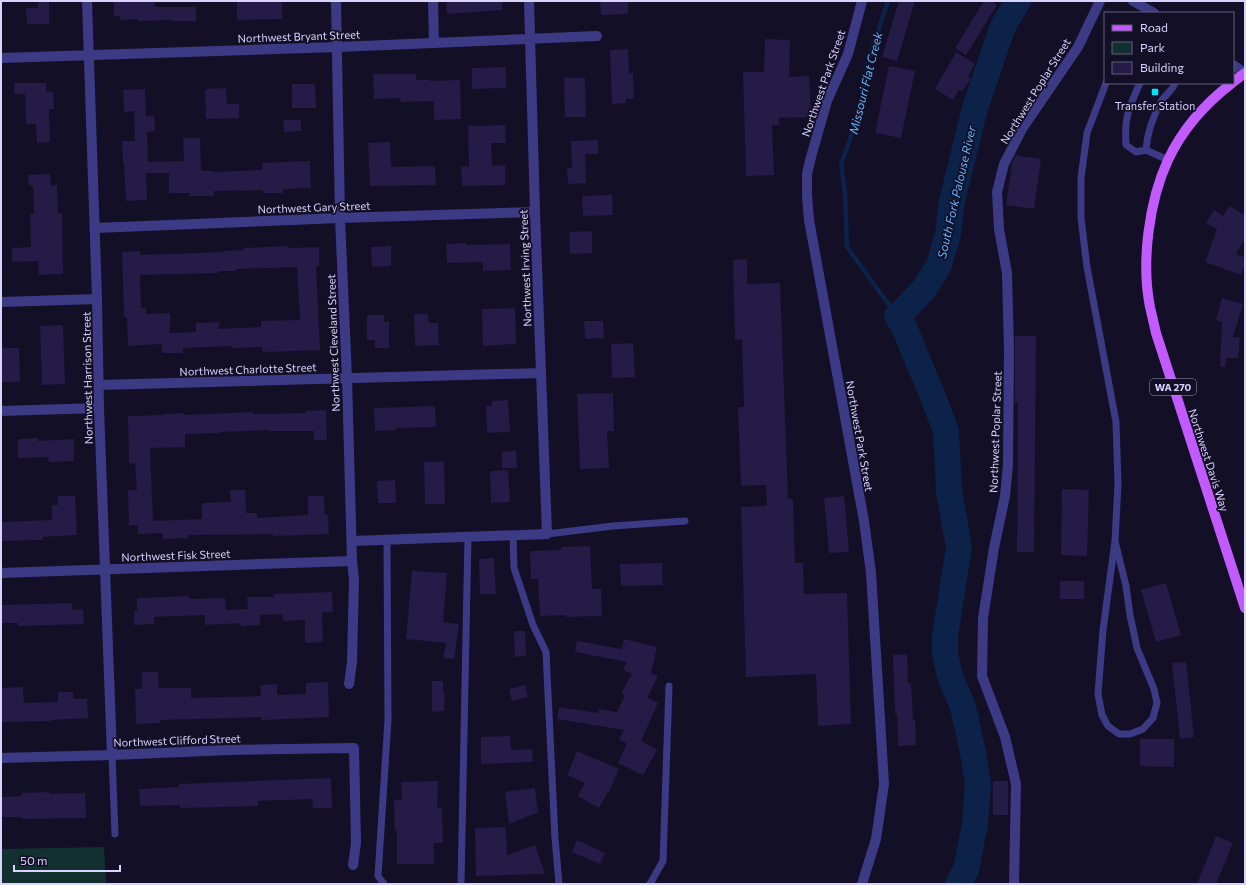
<svg xmlns="http://www.w3.org/2000/svg" width="1246" height="885" font-family="Commissioner,sans-serif">
	<style>
		.green { fill: #12302f }
		.lines { fill: none; stroke-linecap: round; stroke-linejoin: round }
		.stream { stroke: #0c2248; stroke-width: 4.5 }
		.river { stroke: #0c2248; stroke-width: 26 }
		.building { fill: #241b47; fill-rule: evenodd }
		.service { stroke: #3d3a85; stroke-width: 7 }
		.minor { stroke: #3d3a85; stroke-width: 10 }
		.tertiary { stroke: #3d3a85; stroke-width: 10 }
		.primary { stroke: #c25bff; stroke-width: 10 }
		.poi-dot { fill: #00e5ff; stroke: #130f26; stroke-width: 1.5 }
		.labels { text-anchor: middle; dominant-baseline: central; stroke-width: 3.5; stroke-linejoin: round; paint-order: stroke }
		.shield { fill: #130f26; stroke: #9e99be; stroke-width: 1 }
		.shield-label { font-size: 10px; font-weight: bold; fill: #d9d4ff }
		.street-label { font-size: 11px; fill: #d9d4ff; stroke: #130f26 }
		.poi-label { font-size: 11px; fill: #d9d4ff; stroke: #130f26 }
		.water-label { font-size: 12px; font-style: italic; fill: #62b6ff; stroke: #130f26 }
	</style>
	<rect width="100%" height="100%" fill="#130f26"/>
	<path class="green" d="M104 847 106 884H1V849Z"/>
	<g class="lines">
		<path class="stream" d="M888 1 869 58 856 123 841 164 845 193 847 247 897 316"/>
		<path class="river" d="M958 884 966 870 975 824 978 784 973 753 963 707 950 676 945 654V636L959 547 949 491 946 431 932 394 915 354 905 329 897 316 906 308 924 289 939 265 948 234 952 201 975 108 1003 26 1018 1"/>
	</g>
	<path class="building" d="M38 1H49V24H27L26 8H38Z
		M114 1H155V7H196V21H172V20L138 21V19L120 20V16H114Z
		M237 1H282V19L237 20Z
		M446 1H502V10L447 14Z
		M600 1H628V14L601 15Z
		M899 1H915L897 61 882 57Z
		M984 1H991L997 5 966 55 955 48Z
		M765 39 790 40 789 77 809 76 811 117 779 118V125H772L774 175 746 176 743 72H764Z
		M628 49 629 73H633L634 98 626 99V103L612 104 610 50Z
		M956 52 975 64 968 76 971 78 962 92 959 90 953 100 935 89Z
		M889 66 915 71 901 138 875 133Z
		M506 67V88L472 89V68Z
		M373 74H416V80H430V81L460 80 461 119 434 120V101L401 102 400 98 374 99Z
		M564 78H585L586 117H565Z
		M14 83H46V92H53L54 109H49L50 142 37 143 36 124H26L25 94H14Z
		M292 84H315L316 108H292Z
		M226 88 227 104H239V118L206 119 205 89Z
		M145 89 146 116 154 115 155 131 147 132 148 162 184 161 183 138H200L201 171H213V172L262 170V163L310 161 311 188 283 189V193H263V190L214 191V196H190V193H169V173H146L147 200 126 201 124 163H123L122 141H135L134 111 124 112 123 90Z
		M283 120H301V131L284 132Z
		M505 125 506 143H491L492 166 505 165V185L462 186 461 167 469 166 468 126Z
		M598 140V154H585L586 183 568 184 567 168H572L571 141Z
		M390 142 391 167 435 166 436 185 370 186 368 143Z
		M1016 155 1041 159 1034 209 1006 205 1012 163Z
		M50 174 51 186 57 185 58 213H62L63 274 39 275 38 261 12 262V248L31 247 30 214H34L33 186H29L28 175Z
		M612 195 613 215 583 216 582 196Z
		M1229 206 1245 215V238L1236 254 1245 258V264L1241 275 1205 262 1217 229 1206 223 1214 210 1223 216Z
		M592 231V253L570 254 569 232Z
		M466 243V245L510 244 511 270 483 271V262L447 263 446 244Z
		M288 246V248L319 247V266H316L320 350 262 352V347L232 348V346L183 348V353H162V344L128 346 127 317H124L122 252 140 251V255L225 252V251L244 250V248ZM297 267 300 320 261 321V327L218 329 220 322 196 323V332L170 333V313L146 314V308H141L140 275 218 273V271H236V269Z
		M391 246V266L372 267 371 247Z
		M747 259V284L780 283 788 499H793L795 563H803L804 594 847 593 851 724 818 726 816 674 746 677 741 507 767 506 766 485 741 486 738 407H744L742 339 735 340 733 260Z
		M1222 298 1243 304 1233 337H1240L1238 358H1227L1225 367 1220 366 1222 322 1216 320Z
		M515 308 516 344 483 346 482 309Z
		M414 314H428L429 323H438L439 345 415 346Z
		M367 315H384V322H389V348H375V340H367Z
		M584 321H603L604 338 585 339Z
		M63 325 65 384 42 385 40 326Z
		M1015 336H1036L1034 552H1017L1018 403H1015Z
		M633 343 635 377 612 378 611 344Z
		M1 348H19L20 382H1Z
		M613 393 614 431H607L609 468 580 469 577 394Z
		M508 400 510 432 487 433 486 406H492V401Z
		M435 406 436 427 396 428V430L375 431 374 408Z
		M326 410 327 440H314V431H269V430L220 432V433L185 434V447L150 448 153 521 202 519V503L231 502 230 490H245L246 513H257V518L308 515V496H324L325 515H328L329 534 273 536V534L188 535V538L163 539V533L138 534V525H129L128 490H137L135 463 129 464 128 416 164 415V414L184 413V415L253 412V414L306 413V411Z
		M38 438V441L74 439V461L49 462 48 457 18 458V439Z
		M516 451 517 468H502V452Z
		M424 462H444L445 504H425Z
		M508 470 510 502 491 503 490 471Z
		M395 480 396 503H378L377 481Z
		M1062 489 1089 490 1087 556 1061 555Z
		M58 496H75L77 535 42 537V540L1 541V522L52 520V505H58Z
		M844 496 849 552 829 553 824 498Z
		M590 546 592 589H601L602 616 566 617V615L540 616 538 579H531L530 551 561 550V547Z
		M494 558 496 594H480L479 559Z
		M662 563 663 585 621 586 620 564Z
		M412 571 447 573 443 622 459 624 454 659 443 658 446 643 406 639Z
		M1060 581H1084V599H1060Z
		M1166 583 1181 635 1156 642 1141 590Z
		M332 592 333 612H322L323 642 305 643V620L283 621V614L260 615V625L241 626V623L205 625V615L154 617V624L134 625V611H137V598L189 596V599L225 598 226 610 248 609 247 597H274V594Z
		M72 603V610L83 609 84 624 18 626V623H1V605Z
		M514 631H525L526 656 515 657Z
		M624 639 657 647 651 673 658 676 647 698 658 703 641 741 657 750 643 775 618 763 627 744 619 739 624 730 557 719 559 707 599 713V709L617 712 625 695 621 693 632 674 623 670 627 662 575 652 577 641 622 649Z
		M907 654 908 683H911L913 720H915L916 745 898 746 897 714H895L893 655Z
		M1186 662 1194 737 1180 739 1172 663Z
		M142 672H158L159 688H191V698L261 696 260 685 277 684V695L306 694V683L328 682 329 717 262 720 261 717 160 720V723L136 724 135 689H142Z
		M432 681H443V693H445L444 711 432 712Z
		M525 685 528 697 512 701 509 689Z
		M23 687 24 703 58 702V692H73V699H87L88 718 51 720V721L1 722V688Z
		M510 736 511 750 532 749 533 762 481 764V737Z
		M1140 739H1174V767L1140 766Z
		M577 751 619 769 609 792H608L599 808 578 796 585 783 567 775Z
		M331 778 332 808H313L312 799 258 801V806L180 808V805L140 806 139 789 179 787V784Z
		M438 781 437 808H442L443 843H434V864H397V831H395L394 800H402L401 782Z
		M993 781H1008V815H993Z
		M535 788 537 806 539 812 509 824 505 792Z
		M49 792V794L85 793 86 818 22 819V817H1V797L22 796V793Z
		M506 827 507 855 535 845 545 874 476 876 475 828Z
		M1216 836 1233 843 1216 884H1197Z
		M577 840 605 853 600 864 572 852Z"/>
	<g class="lines">
		<path class="service" d="M1106 83 1087 133 1081 178V218L1087 267 1116 422 1118 484 1115 541 1103 630 1098 694 1102 715 1108 726 1119 734H1130L1143 729 1153 718 1157 703 1154 689 1137 648 1130 615 1126 586 1115 541
			M1140 83C1129 107 1124 118 1126 145L1136 152 1146 150 1168 160
			M1146 150C1147 133 1153 116 1162 100 1166 94 1173 90 1175 83
			M547 534 613 526 685 521
			M513 536 514 568 533 625 546 652 555 838 559 884
			M112 755 115 834
			M384 884 378 876 388 720 387 540
			M461 884 468 536
			M650 884 663 861 669 686"/>
		<path class="minor" d="M87 1 97 299 99 408 112 755
			M336 1 340 218 347 378 352 561 354 579 352 662 349 684
			M433 1 434 43
			M1 58 338 47 597 36
			M95 228 340 218 535 212
			M1 302 97 299
			M99 385 541 373
			M1 411 99 408
			M352 541 547 534 535 212 529 1
			M1 573 352 561
			M1 758 112 755 230 750 354 748 356 843 353 865
			M1014 884 1016 784 1005 737 982 676 983 618 994 548 1005 496 1008 465 1009 351 1007 273 999 229 997 192 1004 164 1022 129 1078 47 1100 1"/>
		<path class="tertiary" d="M1133 1 1154 13
			M1233 65 1245 73
			M862 884 876 839 884 784 871 573 864 521 809 220 807 195V174L811 157 827 101 848 54 862 1"/>
		<path class="primary" d="M1233 82 1245 73
			M1232 83C1206 103 1182 130 1168 160 1149 201 1141 262 1150 307 1152 316 1154 324 1156 333L1245 608"/>
	</g>
	<rect class="poi-dot" x="1151" y="88" width="8" height="8" rx="2"/>
	<g class="labels">
		<rect class="shield" x="1150" y="379" width="46" height="16" rx="3"/>
		<g class="shield-label">
			<text x="1173" y="387">WA 270</text>
		</g>
		<g class="street-label">
			<text transform="translate(299 36) rotate(-2)">Northwest Bryant Street</text>
			<text transform="translate(823 83) rotate(-71)">Northwest Park Street</text>
			<text transform="translate(1035 91) rotate(-58)">Northwest Poplar Street</text>
			<text transform="translate(314 207) rotate(-2)">Northwest Gary Street</text>
			<text transform="translate(525 268) rotate(-92)">Northwest Irving Street</text>
			<text transform="translate(333 343) rotate(-92)">Northwest Cleveland Street</text>
			<text transform="translate(248 369) rotate(-2)">Northwest Charlotte Street</text>
			<text transform="translate(87 378) rotate(-91)">Northwest Harrison Street</text>
			<text transform="translate(995 432) rotate(-88)">Northwest Poplar Street</text>
			<text transform="translate(860 436) rotate(80)">Northwest Park Street</text>
			<text transform="translate(1209 460) rotate(72)">Northwest Davis Way</text>
			<text transform="translate(176 555) rotate(-2)">Northwest Fisk Street</text>
			<text transform="translate(177 740) rotate(-2)">Northwest Clifford Street</text>
		</g>
		<g class="poi-label">
			<text x="1155" y="105">Transfer Station</text>
		</g>
		<g class="water-label">
			<text transform="translate(865 83) rotate(-76)">Missouri Flat Creek</text>
			<text transform="translate(956 192) rotate(-77)">South Fork Palouse River</text>
		</g>
	</g>
	<rect width="1246" height="885" fill="none" stroke="#d9d4ff" stroke-width="4"/>
	<rect x="1104" y="12" width="130" height="72" fill="#130f26" stroke="#625e7d"/>
	<rect x="1112" y="25" width="20" height="6" fill="#c25bff" stroke="#625e7d"/>
	<text x="1140" y="32" font-size="12" fill="#d9d4ff">Road</text>
	<rect x="1112" y="42" width="20" height="12" fill="#12302f" stroke="#625e7d"/>
	<text x="1140" y="52" font-size="12" fill="#d9d4ff">Park</text>
	<rect x="1112" y="62" width="20" height="12" fill="#241b47" stroke="#625e7d"/>
	<text x="1140" y="72" font-size="12" fill="#d9d4ff">Building</text>
	<path d="M14 865v6h106v-6" fill="none" stroke="#d9d4ff" stroke-width="2"/>
	<text x="20" y="865" font-size="12" fill="#d9d4ff" stroke="#130f26" stroke-width="3" paint-order="stroke">50 m</text>
</svg>
